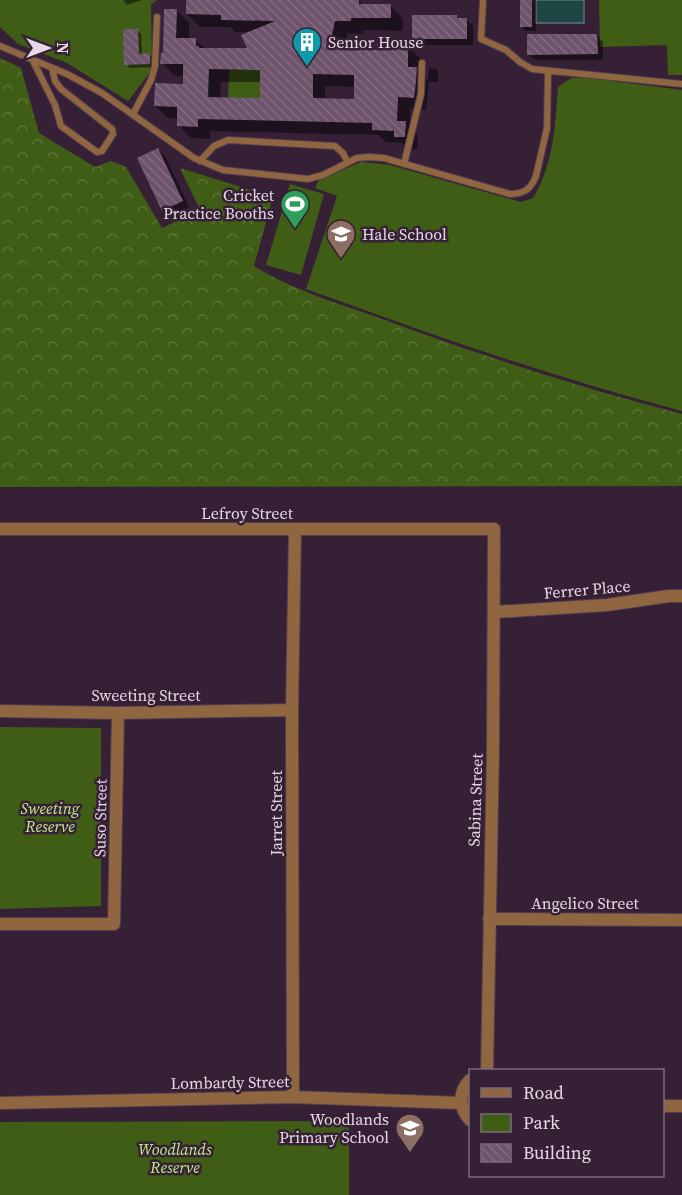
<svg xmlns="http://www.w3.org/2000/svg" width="682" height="1195" font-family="'Source Serif 4',serif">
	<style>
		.green { fill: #405d16 }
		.forest { fill: url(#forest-crowns) }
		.water { fill: #1f4545; stroke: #5b7175; stroke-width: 1.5 }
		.shadow { fill: #0007; fill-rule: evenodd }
		.building { fill: url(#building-back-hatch); fill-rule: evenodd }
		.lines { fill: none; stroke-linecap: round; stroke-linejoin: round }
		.lane-casing { stroke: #523d51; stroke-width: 8 }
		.street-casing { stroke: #523d51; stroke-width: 14 }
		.lane { stroke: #906640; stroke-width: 6 }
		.street { stroke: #906640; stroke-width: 12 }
		.labels { text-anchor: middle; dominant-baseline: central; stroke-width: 5; stroke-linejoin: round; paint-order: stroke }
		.poi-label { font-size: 16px; fill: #e6d7e5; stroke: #362035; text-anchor: start }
		.street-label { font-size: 16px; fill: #e6d7e5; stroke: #362035 }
		.park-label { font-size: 16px; font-style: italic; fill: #bdeb87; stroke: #362035 }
	</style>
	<defs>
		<pattern id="forest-crowns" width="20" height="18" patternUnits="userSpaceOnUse" patternTransform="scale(1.5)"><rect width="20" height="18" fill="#405d16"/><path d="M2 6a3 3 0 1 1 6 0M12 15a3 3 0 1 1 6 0" fill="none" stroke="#5c7438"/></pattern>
		<pattern id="building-back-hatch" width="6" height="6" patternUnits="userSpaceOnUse" patternTransform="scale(1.5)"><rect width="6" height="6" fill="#6d536b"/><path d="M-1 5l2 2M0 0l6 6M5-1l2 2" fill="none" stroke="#826b80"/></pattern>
	</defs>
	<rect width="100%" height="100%" fill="#362035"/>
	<path class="green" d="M0 0H157L151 5 152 60 149 74 128 101 67 63 18 44 0 27Z
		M599 0H682V75H668L667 45 600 47Z
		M229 70H260V98H228Z
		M571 78H589L682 90V411C554 378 430 334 306 289L337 196 315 188 319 180 361 162 390 165 521 202 533 198C554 163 555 126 558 87Z
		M290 184 324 194 301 275 266 265Z
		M0 727 101 728V906L0 909Z
		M349 1121V1195H0V1122Z"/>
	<path class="forest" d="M0 58 21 68 39 133 95 167 111 161 126 167 162 228 200 210 180 168 273 197 254 266C294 291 341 304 385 320 482 356 582 388 682 414V486L0 487Z"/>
	<path class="water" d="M536 0H584V23H536Z"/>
	<path class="shadow" d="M123 0H142L127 5Z
		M187 0H359L364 5 391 6 403 19V31L363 30V34L347 33 344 51 378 52 408 46 421 59 420 72 428 80 429 68 438 70V82H429L426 110 410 109V127L418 136 417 149H408L402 143 386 142 379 135 210 131V139L191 138 178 125V119L168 118 155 106 184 85V76H175L162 63 176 10 189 23V39H195L205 49 249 50 251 32H235L230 27H200L187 14ZM221 82H261V100L220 99ZM325 86 356 87 355 101 325 100Z
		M521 0H536V31H526L521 26Z
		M457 17 459 20H467L473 26V45H420L413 39Z
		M137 30 141 34 142 55H150L154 59 153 67 130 68 126 64Z
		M597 35 603 42V60H535L528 54Z
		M158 150 165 156 189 207 169 217 163 210Z"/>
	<path class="building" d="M186 0H359V4H391V18H351V21H335L329 49 377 50V44L408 45V67H417L416 81 414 98 398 97 397 121H406L405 137H394V131L372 130V123L198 119V127L177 126V107L154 106 155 83 183 84V64H160L161 53H163L164 9H177L176 38H196V46H199V48H247L241 35 275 21 221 20V15L186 14ZM209 69 260 70V98L208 97ZM313 74 354 75V99L313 98Z
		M520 0H532V27H520Z
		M412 15H457V18H467V39H412Z
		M123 29H138L139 54 150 53V64L124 65Z
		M527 34H597L598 54 527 55Z
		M158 148 183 201 162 211 137 158Z"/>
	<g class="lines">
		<g class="lane-casing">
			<path id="lane" d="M483 0 481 39 506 50 520 62 532 69 682 84
				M0 46 67 74 102 93 194 158 223 170 308 179 323 175 357 158 369 157 384 158 510 194C524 194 531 189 536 176L547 128 548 72
				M33 61 55 105 61 126 97 152 102 151 113 134 112 129 61 89 55 81 52 68
				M133 114 151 80 155 66 157 17
				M200 161 214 146 228 140 335 146 343 153 347 161
				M404 164 421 94 422 63"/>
		</g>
		<g class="street-casing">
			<path id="street" d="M0 529H494L493 750 487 1070
				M495 612 607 605 669 596H682
				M0 711 118 713 292 710
				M489 919 682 920
				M0 924H114L118 713
				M470 1080C458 1092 459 1108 470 1120
				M293 1097 292 710 295 530
				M0 1103 293 1097 461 1103
				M662 1106H682"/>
		</g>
		<use href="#lane" class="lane"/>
		<use href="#street" class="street"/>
	</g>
	<defs>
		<g id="building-pin" transform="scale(1.5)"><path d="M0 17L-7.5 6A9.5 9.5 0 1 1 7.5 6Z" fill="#0f9aa8" stroke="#362035"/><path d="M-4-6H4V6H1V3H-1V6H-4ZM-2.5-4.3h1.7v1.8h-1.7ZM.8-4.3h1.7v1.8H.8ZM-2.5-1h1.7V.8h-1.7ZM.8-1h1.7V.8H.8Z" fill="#fff"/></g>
		<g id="stadium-pin" transform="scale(1.5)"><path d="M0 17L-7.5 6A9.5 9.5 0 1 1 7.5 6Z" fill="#2e9e5b" stroke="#362035"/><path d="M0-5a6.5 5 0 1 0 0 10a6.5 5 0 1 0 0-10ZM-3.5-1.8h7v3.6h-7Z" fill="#fff"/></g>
		<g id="school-pin" transform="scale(1.5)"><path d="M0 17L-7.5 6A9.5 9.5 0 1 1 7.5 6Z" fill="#8d6e63" stroke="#362035"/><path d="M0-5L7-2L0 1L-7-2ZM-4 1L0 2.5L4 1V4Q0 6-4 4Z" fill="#fff"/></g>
	</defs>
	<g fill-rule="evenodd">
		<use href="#building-pin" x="307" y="42"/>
		<use href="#stadium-pin" x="295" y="204"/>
		<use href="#school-pin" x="341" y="234"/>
		<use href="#school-pin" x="410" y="1128"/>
	</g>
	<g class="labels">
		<g class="poi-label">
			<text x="328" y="42">Senior House</text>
			<text x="274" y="195" text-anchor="end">Cricket<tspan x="274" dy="18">Practice Booths</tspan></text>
			<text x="362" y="234">Hale School</text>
			<text x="389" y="1119" text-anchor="end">Woodlands<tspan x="389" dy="18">Primary School</tspan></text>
		</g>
		<g class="street-label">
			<text x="247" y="513">Lefroy Street</text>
			<text transform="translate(587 589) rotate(-5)">Ferrer Place</text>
			<text x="146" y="695">Sweeting Street</text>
			<text transform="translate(475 800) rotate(-88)">Sabina Street</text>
			<text transform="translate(276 813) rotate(-90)">Jarret Street</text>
			<text transform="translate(100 818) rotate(-89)">Suso Street</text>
			<text x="585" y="903">Angelico Street</text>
			<text transform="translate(230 1082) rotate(-1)">Lombardy Street</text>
		</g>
		<g class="park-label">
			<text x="50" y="808">Sweeting<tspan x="50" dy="18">Reserve</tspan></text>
			<text x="175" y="1149">Woodlands<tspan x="175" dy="18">Reserve</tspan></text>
		</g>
	</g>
	<rect x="469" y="1069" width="195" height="108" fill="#362035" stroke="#7c697b" stroke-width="1.5"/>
	<rect x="481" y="1088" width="30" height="9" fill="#906640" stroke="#7c697b" stroke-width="1.5"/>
	<text x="523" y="1099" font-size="18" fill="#e6d7e5">Road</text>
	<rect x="481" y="1114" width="30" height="18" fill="#405d16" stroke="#7c697b" stroke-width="1.5"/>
	<text x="523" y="1129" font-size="18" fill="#e6d7e5">Park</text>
	<rect x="481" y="1144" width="30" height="18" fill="url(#building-back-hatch)" stroke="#7c697b" stroke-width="1.5"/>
	<text x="523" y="1159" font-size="18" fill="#e6d7e5">Building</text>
	<g transform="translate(48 48) rotate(90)" stroke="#362035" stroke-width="4.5" paint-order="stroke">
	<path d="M0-4.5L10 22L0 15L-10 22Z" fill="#e6d7e5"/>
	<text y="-9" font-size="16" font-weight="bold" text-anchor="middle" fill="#e6d7e5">N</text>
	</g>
</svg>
